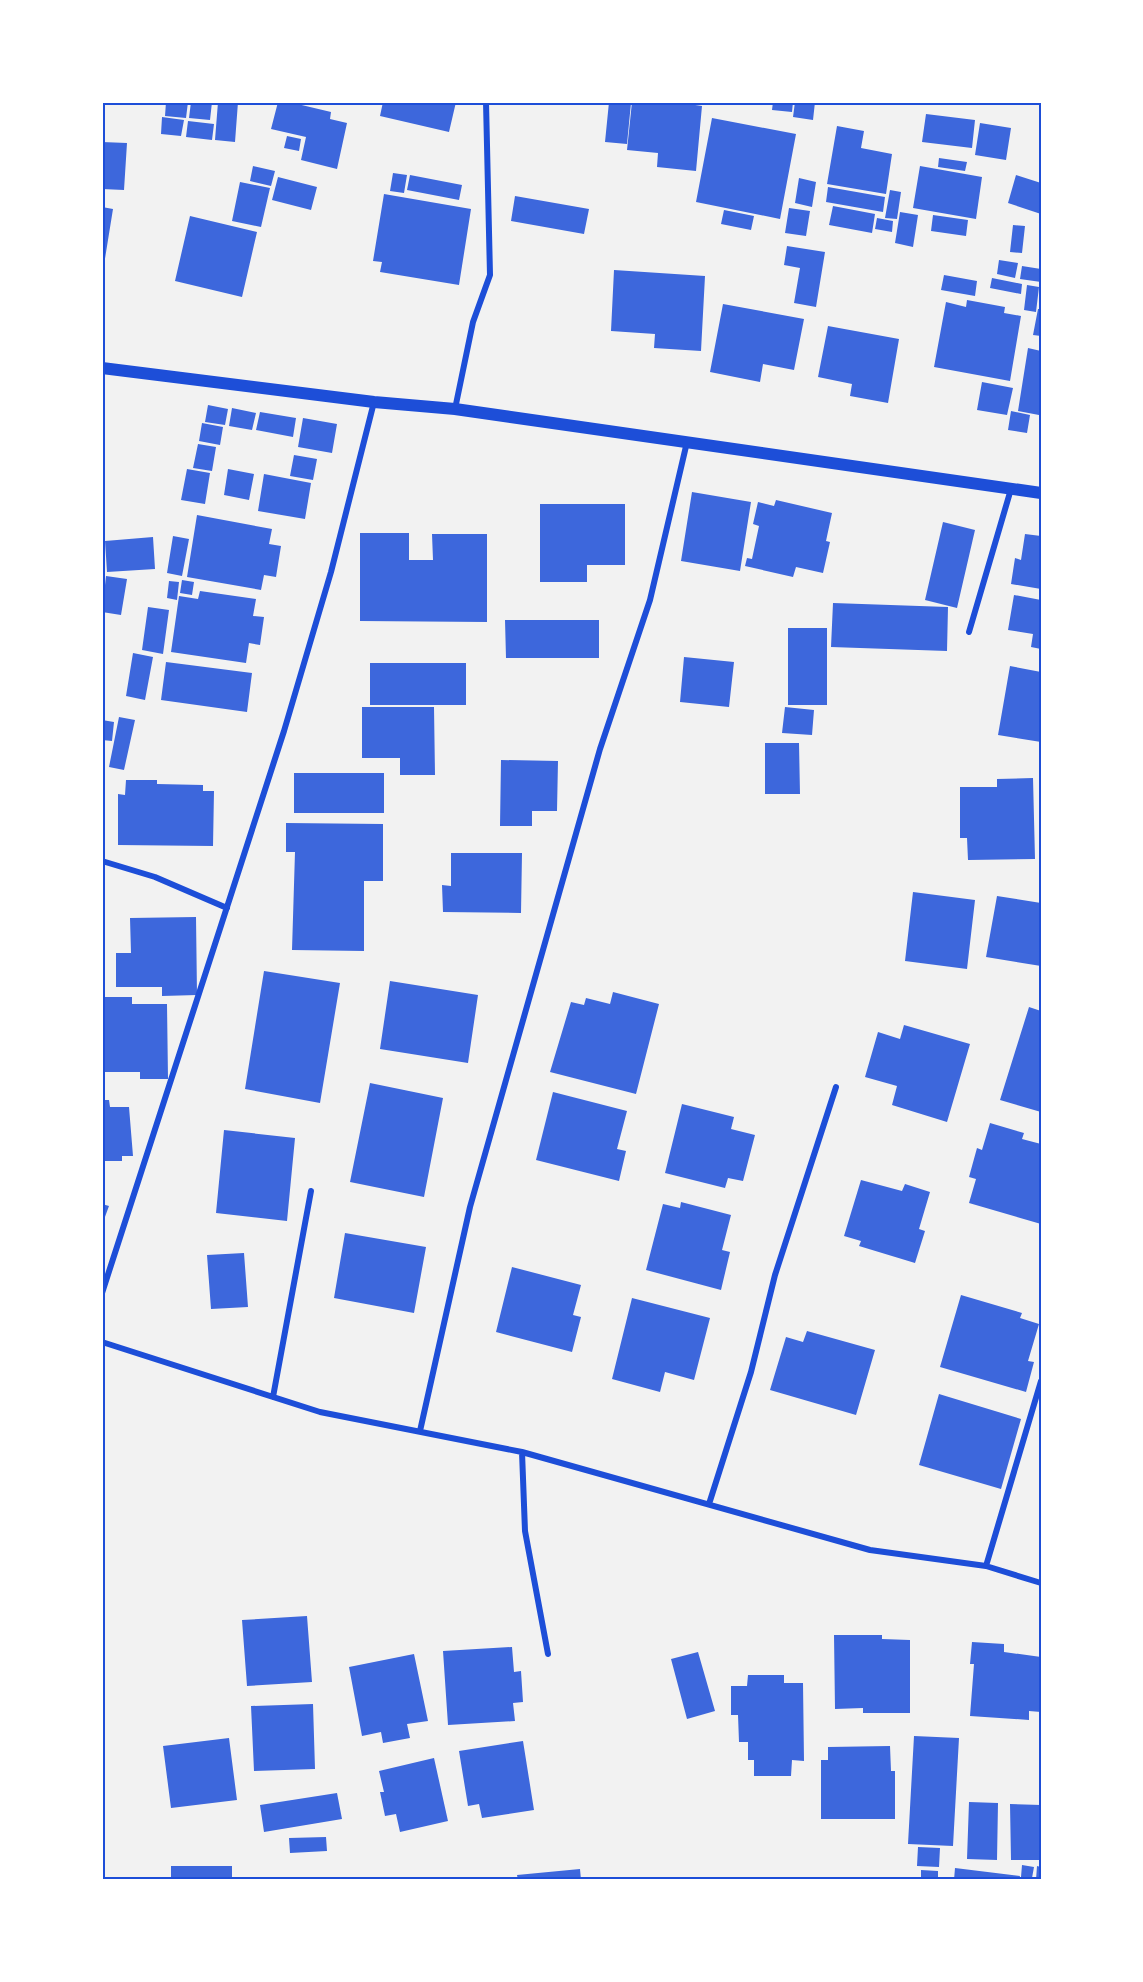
<svg xmlns="http://www.w3.org/2000/svg" width="1143" height="1982" font-family="'Fira Sans Condensed',sans-serif">
	<style>
		.building { fill: #3d67dc }
		.lines { fill: none; stroke-linecap: round; stroke-linejoin: round }
		.minor { stroke: #1d4ed8; stroke-width: 6 }
		.secondary { stroke: #1d4ed8; stroke-width: 12 }
		.neatline { fill: none; stroke: #1d4ed8; stroke-width: 2 }
	</style>
	<rect width="100%" height="100%" fill="#f2f2f2"/>
	<path class="building" d="M166 102H188L186 118 165 116Z
		M191 102H212L210 120 189 118Z
		M218 102H238L235 142 215 140Z
		M278 102H289L331 112 330 119 347 123 337 169 301 160 306 137 271 129Z
		M383 102H456L449 132 380 116Z
		M609 102 631 103 627 144 605 142Z
		M632 102H675L702 106 696 171 657 167 658 153 627 150Z
		M773 102H793L792 112 772 110Z
		M795 102H815L813 120 793 117Z
		M926 114 975 120 972 148 922 142Z
		M162 117 184 120 181 136 161 134Z
		M712 118 796 134 780 219 696 202Z
		M188 121 214 124 212 140 186 137Z
		M980 123 1011 128 1006 160 975 155Z
		M837 126 864 131 861 148 892 154 886 194 827 184Z
		M287 136 301 139 299 151 284 148Z
		M102 142 127 143 124 190 102 189Z
		M939 158 967 162 965 171 938 167Z
		M253 166 275 171 271 186 250 181Z
		M920 166 982 177 976 219 913 208Z
		M393 173 407 175 404 193 390 191Z
		M410 175 462 185 459 200 407 190Z
		M1016 175 1041 183V214L1008 203Z
		M278 177 317 187 311 210 272 200Z
		M799 178 816 182 812 207 795 203Z
		M240 182 270 188 261 227 232 221Z
		M828 187 885 197 883 212 826 202Z
		M890 190 901 192 897 219 885 218Z
		M384 194 471 209 459 285 380 272 382 262 373 261Z
		M515 196 589 209 584 234 511 221Z
		M833 206 875 214 872 233 829 225Z
		M102 207 113 209 103 271H102Z
		M789 208 810 211 806 236 785 233Z
		M724 210 754 216 751 230 721 224Z
		M900 212 918 215 913 247 895 243Z
		M933 215 968 220 966 236 931 231Z
		M190 216 257 232 242 297 175 281Z
		M877 218 893 221 892 232 875 229Z
		M1013 225 1025 226 1022 253 1010 252Z
		M787 246 825 252 816 307 794 303 800 268 784 265Z
		M999 260 1018 263 1015 278 997 274Z
		M1022 266 1041 269V282L1020 279Z
		M614 270 705 276 701 351 654 348 655 334 611 331Z
		M944 275 977 281 975 296 941 290Z
		M992 278 1022 284 1021 294 990 288Z
		M1027 285 1039 287 1036 312 1024 310Z
		M967 300 1005 307 1004 313 1021 316 1010 381 934 367 946 302 966 307Z
		M723 304 804 319 794 370 763 364 760 382 710 372Z
		M1038 309H1041V336L1033 335Z
		M828 326 899 339 888 403 850 396 852 384 818 377Z
		M1028 348 1041 351V418L1039 415 1018 411Z
		M982 382 1013 388 1007 415 977 410Z
		M208 405 228 409 225 425 205 422Z
		M232 408 256 413 252 430 229 426Z
		M1011 411 1030 415 1027 433 1008 430Z
		M260 412 296 418 293 437 256 430Z
		M303 418 337 424 332 453 298 447Z
		M202 423 223 427 220 445 199 441Z
		M198 444 216 447 212 471 193 468Z
		M294 455 317 459 313 480 290 476Z
		M187 469 210 473 205 504 181 500Z
		M228 469 254 474 249 500 224 495Z
		M264 474 311 483 305 519 258 511Z
		M692 492 751 502 740 571 681 561Z
		M776 500 832 513 826 541 830 542 823 573 796 567 793 577 745 566 747 558 752 559 759 526 753 524 758 502 774 506Z
		M540 504H625V565H587V582H540Z
		M197 515 272 529 269 544 281 546 276 577 264 575 261 590 187 577Z
		M943 522 975 530 957 608 925 600Z
		M360 533H409V560H433L432 534H487V622L360 621Z
		M1025 534 1041 536V589L1011 584 1015 558 1021 560Z
		M173 536 189 539 182 576 167 573Z
		M153 537 155 569 107 572 105 541Z
		M106 576 127 579 121 615 102 612Z
		M182 580 194 582 192 595 180 593Z
		M169 581 179 582 177 600 167 598Z
		M200 591 256 599 253 616 264 617 260 645 249 643 246 663 171 652 179 596 198 599Z
		M1014 595 1041 600V649L1031 647 1033 634 1008 630Z
		M833 603 948 607 947 651 831 647Z
		M148 607 169 610 163 654 142 650Z
		M505 620H599V658H506Z
		M788 628H827V705H788Z
		M133 653 153 657 145 700 126 696Z
		M684 657 734 662 729 707 680 702Z
		M166 662 252 673 247 712 161 700Z
		M370 663H466V705H370Z
		M1010 666 1041 672V742L998 735Z
		M362 707H434L435 775H400V758H362Z
		M785 707 814 710 812 735 782 733Z
		M119 717 135 720 124 770 109 767Z
		M102 720 114 722 112 741 102 740Z
		M765 743H799L800 794H765Z
		M501 760 558 761 557 811H532V826H500Z
		M294 773H384V813H294Z
		M1033 778 1035 859 968 860 967 838H960V787H997V779Z
		M126 780H157V784L203 785V791H214L213 846 118 845V794L125 795Z
		M286 823 383 824V881H364V951L292 950 295 852H286Z
		M451 853H522L521 913 443 912 442 885 451 886Z
		M913 892 975 900 967 969 905 961Z
		M997 896 1041 903V966L986 957Z
		M196 917 197 995 162 996V987H116V953H131L130 918Z
		M264 971 340 983 320 1103 245 1089Z
		M390 981 478 995 468 1063 380 1049Z
		M613 992 659 1004 636 1094 550 1072 571 1002 584 1005 586 998 610 1004Z
		M102 997H132V1004H167L168 1079H140V1072H102Z
		M1029 1007 1041 1011V1112L1000 1100Z
		M904 1025 970 1044 947 1122 892 1105 897 1086 865 1077 878 1032 900 1039Z
		M370 1083 443 1098 424 1197 350 1182Z
		M553 1092 627 1111 617 1149 626 1151 619 1181 536 1160Z
		M102 1100H109L110 1107H129L133 1156H122V1161H102Z
		M682 1104 734 1117 731 1129 755 1135 743 1181 728 1178 725 1188 665 1173Z
		M990 1123 1024 1133 1022 1139 1041 1144V1224L969 1203 976 1179 969 1177 977 1148 982 1150Z
		M224 1130 295 1138 287 1221 216 1213Z
		M861 1180 902 1191 905 1184 930 1192 919 1229 925 1231 915 1263 859 1246 861 1241 844 1236Z
		M681 1202 731 1215 722 1250 730 1252 721 1290 646 1270 663 1204 680 1208Z
		M102 1204 109 1206 102 1225Z
		M345 1233 426 1247 414 1313 334 1298Z
		M244 1253 248 1307 211 1309 207 1255Z
		M512 1267 581 1285 573 1315 581 1317 572 1352 496 1332Z
		M961 1295 1022 1313 1020 1318 1039 1324 1028 1361 1034 1362 1026 1392 940 1367Z
		M632 1298 710 1318 694 1380 665 1372 660 1392 612 1379Z
		M807 1331 875 1350 856 1415 770 1390 786 1337 803 1342Z
		M939 1394 1021 1419 1001 1489 919 1465Z
		M307 1616 312 1682 247 1686 242 1620Z
		M834 1635H882V1639L910 1640V1713H863V1708L835 1709Z
		M972 1642 1004 1644V1652L1041 1657V1712L1029 1711V1720L970 1716 974 1664H970Z
		M512 1647 514 1672 521 1671 523 1702 513 1703 515 1721 448 1725 443 1651Z
		M698 1652 715 1711 687 1719 671 1659Z
		M414 1654 428 1721 407 1724 410 1738 383 1743 381 1732 362 1736 349 1667Z
		M748 1675H784V1683H803L804 1761 792 1760 791 1776H754V1760H748V1742H739L738 1715H731V1686H747Z
		M313 1704 315 1769 254 1771 251 1706Z
		M914 1736 959 1738 953 1846 908 1844Z
		M229 1738 237 1800 171 1808 163 1746Z
		M523 1741 534 1810 482 1818 479 1804 468 1806 459 1751Z
		M890 1746 891 1771H895V1819H821V1760H828V1747Z
		M434 1758 448 1821 400 1832 396 1814 385 1816 380 1792H384L379 1771Z
		M337 1793 342 1819 264 1832 260 1805Z
		M969 1802 998 1803 997 1860 967 1859Z
		M1010 1804 1041 1805V1860H1011Z
		M326 1837 327 1851 290 1853 289 1838Z
		M918 1847 940 1848 939 1867 917 1866Z
		M1022 1865 1034 1867 1032 1878 1021 1877Z
		M171 1866H232V1880H171Z
		M1037 1866 1041 1867V1880H1036Z
		M955 1868 1020 1876 1019 1880H954Z
		M580 1869 581 1880H518L517 1875Z
		M921 1870 938 1871V1880H921Z"/>
	<g class="lines">
		<path class="minor" d="M455 409 473 322 490 275 486 102
			M969 632 1011 489
			M102 861 155 877 227 908
			M102 1293 284 731 331 572 374 402
			M102 1342 320 1412 522 1452 870 1550 986 1566 1041 1583
			M273 1397 311 1191
			M420 1431 470 1207 600 749 650 600 687 442
			M522 1452 525 1531 548 1654
			M709 1504 751 1372 775 1275 836 1087
			M986 1566 1041 1381"/>
		<path class="secondary" d="M102 368 374 402 455 409 1041 493"/>
	</g>
	<rect width="1143" height="1982" fill="none" stroke="#ffffff" stroke-width="207"/>
	<rect x="104" y="104" width="936" height="1774" class="neatline"/>
</svg>
